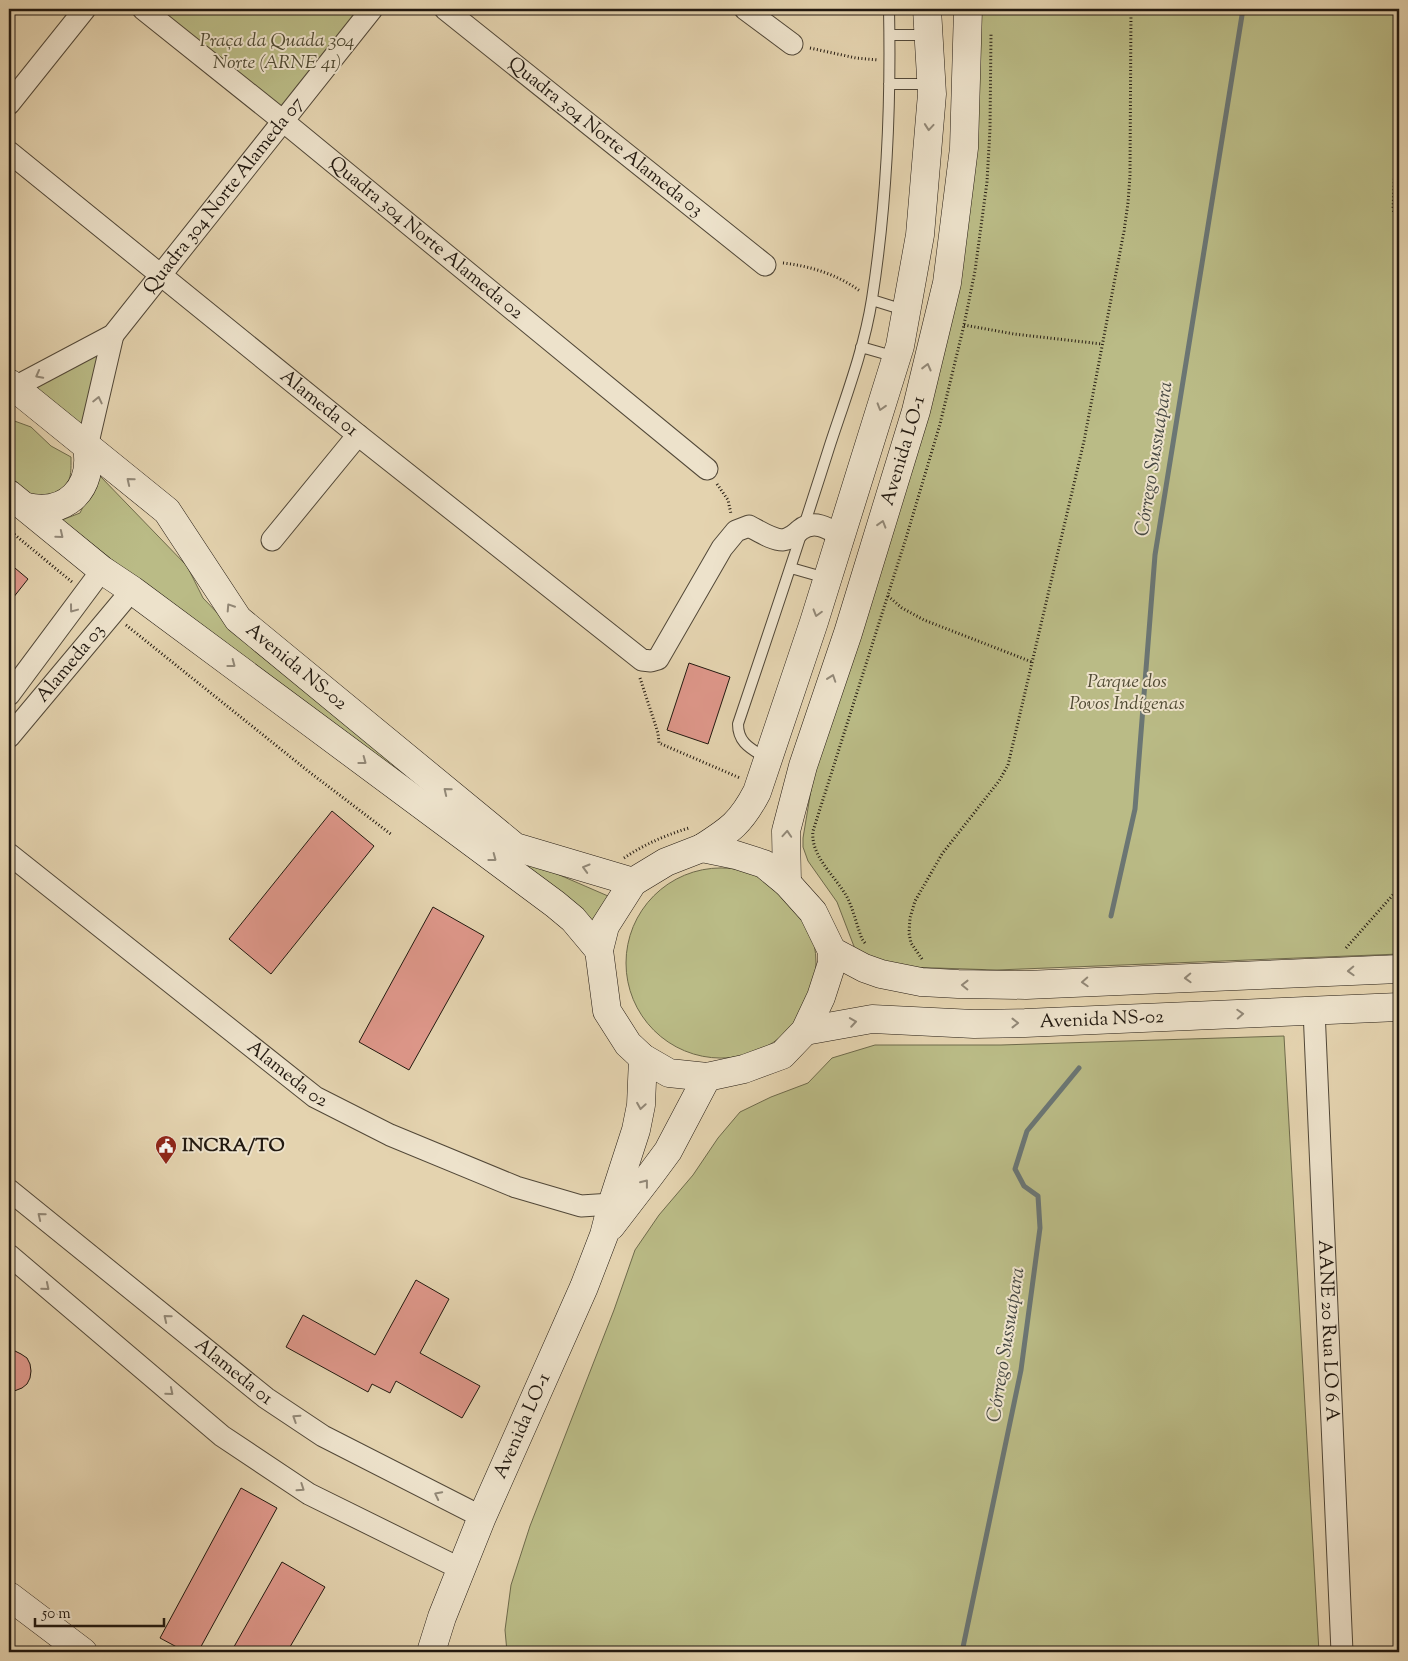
<svg xmlns="http://www.w3.org/2000/svg" width="1408" height="1661" font-family="'Sorts Mill Goudy',serif">
	<style>
		.green { fill: #babb86; stroke: #6e6a4b }
		.lines { fill: none; stroke-linecap: round; stroke-linejoin: round }
		.stream { stroke: #6b7674; stroke-width: 5 }
		.building { fill: #de978a; stroke: #221910 }
		.lane-casing { stroke: #524838; stroke-width: 12 }
		.street-casing { stroke: #524838; stroke-width: 23 }
		.secondary-casing { stroke: #221910; stroke-width: 29 }
		.path { stroke: #221910; stroke-width: 3; stroke-dasharray: 1 2.5; stroke-linecap: butt }
		.lane { stroke: #ede2cb; stroke-width: 10 }
		.street { stroke: #ede2cb; stroke-width: 21 }
		.secondary { stroke: #ede2cb; stroke-width: 28 }
		.oneway { stroke: #928877 }
		.labels { text-anchor: middle; dominant-baseline: central; stroke-width: 4; stroke-linejoin: round; paint-order: stroke }
		.park-label { font-size: 19px; font-style: italic; fill: #504a33; stroke: #ede2cb }
		.street-label { font-size: 19px; fill: #221910; stroke: #ede2cb }
		.poi-label { font-size: 19px; font-weight: bold; fill: #221910; stroke: #ede2cb; text-anchor: start }
		.water-label { font-size: 20px; font-style: italic; fill: #474842; stroke: #ede2cb }
	</style>
	<rect width="100%" height="100%" fill="#e4d3af"/>
	<filter id="stains"><feTurbulence type="fractalNoise" baseFrequency=".004" numOctaves="4"/><feColorMatrix values="0 0 0 0 .2 0 0 0 0 .09 0 0 0 0 .02 0 0 0 .5 -.17"/></filter>
	<radialGradient id="worn" r=".72"><stop offset=".6" stop-color="#630" stop-opacity="0"/><stop offset="1" stop-color="#630" stop-opacity=".3"/></radialGradient>
	<path class="green" d="M152 9H367L283 111Z
		M975 9H1399V954L997 970 906 967 890 965 855 949 837 902 808 861 803 847V838L814 772 925 410Z
		M113 335 87 447 15 387Z
		M9 419 31 427 51 446 71 457C71 474 72 481 59 493L32 496 9 478Z
		M100 476 187 566 203 598 252 649 511 854 608 896 591 930 178 612 62 520 80 513 92 488Z
		M626 963a95 95 0 1 1 190 0a95 95 0 1 1-190 0Z
		M1284 1036 1319 1652H507L505 1630 511 1585 530 1526 614 1310 635 1250 659 1215 693 1175 718 1138 740 1112 771 1097 808 1083 832 1058 875 1045H1001Z"/>
	<g class="lines">
		<path class="stream" d="M1111 916 1135 809 1155 555 1243 9
			M962 1652 1021 1370 1040 1228 1038 1196 1024 1186 1015 1169 1027 1131 1079 1068"/>
	</g>
	<path class="building" d="M9 563 28 579 9 603Z
		M689 663 730 677 708 744 667 730Z
		M332 811 374 846 271 974 229 939Z
		M433 907 484 936 409 1070 359 1042Z
		M416 1280 449 1299 420 1353 480 1386 462 1418 396 1381 390 1393 372 1384 368 1392 286 1347 303 1315 375 1355Z
		M9 1348 21 1354 27 1358 30 1364 31 1371 30 1378 27 1384 22 1388 9 1393Z
		M241 1488 277 1508 198 1652H186L160 1638Z
		M282 1562 325 1587 287 1652H231Z"/>
	<g class="lines">
		<g class="lane-casing">
			<path id="lane" d="M890 35H929
				M889 84H931
				M872 300 904 310
				M861 347 896 357
				M791 568 826 578
				M9 615V614
				M767 759C752 749 738 744 738 724 769 632 800 540 829 448 845 399 864 350 872 299 887 203 891 105 889 9"/>
		</g>
		<g class="street-casing">
			<g id="street">
				<path id="s1" d="M143 9 283 121 707 469"/>
				<path id="s2" d="M445 9 765 265"/>
				<path d="M745 9 792 44"/>
				<path d="M9 104 85 9"/>
				<path id="s3" d="M9 152 358 435 642 660 651 661 658 659 722 548 736 531 749 526C759 531 772 540 783 540 789 539 796 534 800 530 814 519 828 528 841 536"/>
				<path id="s4" d="M15 387 113 335 372 9"/>
				<path d="M87 447 113 335"/>
				<path d="M272 540 358 435"/>
				<path d="M9 695 102 570"/>
				<path id="s5" d="M9 737 132 590"/>
				<path id="s6" d="M9 854 315 1097 390 1135 516 1187 581 1206 612 1204"/>
				<path id="s7" d="M1314 1010 1342 1652"/>
				<path id="s8" d="M9 1190 266 1398 323 1436 482 1517"/>
				<path d="M9 1255 222 1436 309 1494 461 1569"/>
			</g>
		</g>
		<g class="secondary-casing">
			<g id="secondary">
				<path id="s9" d="M9 383 167 511 238 619 515 847 633 882"/>
				<path d="M9 494 102 570 132 590 555 904 573 919 599 950"/>
				<path d="M26 507C67 516 94 488 87 447"/>
				<path d="M702 848C730 830 741 823 757 792L814 622 900 346 920 235 932 94 927 9"/>
				<path d="M702 848 736 855 764 864 787 883 813 912 832 951V963L821 997 805 1031 782 1055 744 1069 707 1077 669 1073 643 1058 628 1044 607 1011 599 950 605 926 633 882 666 862Z"/>
				<path id="s10" d="M787 883 786 831 803 766 848 633 916 411 947 283 964 148 968 9"/>
				<path d="M832 951 864 968 881 974 921 982 958 984 1026 985 1399 969"/>
				<path id="s11" d="M805 1031 872 1019 974 1024 1025 1023 1399 1007"/>
				<path d="M611 1226 651 1174 668 1151 707 1077"/>
				<path d="M9 1596 83 1652"/>
				<path id="s12" d="M431 1652 442 1617 482 1517 584 1287 604 1235 612 1204 636 1130 641 1105 643 1058"/>
			</g>
		</g>
		<path class="path" d="M810 48 856 58 878 60
			M1399 74 1393 210 1399 219
			M783 263C811 266 838 275 860 291
			M964 325 1014 334 1102 344
			M717 484 728 500 731 514
			M9 530 72 582
			M888 596 902 608 924 620 1032 662
			M126 625 308 771 392 835
			M640 678 658 733 659 743 740 778
			M624 858C645 844 666 835 689 828
			M865 943 862 939C857 926 854 912 848 899 837 877 810 857 813 831L906 538 940 424 964 325 975 271 987 182 990 129 991 34
			M1346 948 1399 888
			M922 959 911 943 909 933 910 918 915 901 942 854 999 781 1008 765 1084 441 1124 231 1128 203 1130 175 1131 9"/>
		<use href="#lane" class="lane"/>
		<use href="#street" class="street"/>
		<use href="#secondary" class="secondary"/>
	</g>
	<defs><path id="oneway-chevron" d="M-2-3.5L2.5 0L-2 3.5" fill="none" stroke-width="1.6" stroke-linecap="round" stroke-linejoin="round" transform="scale(1.25)"/></defs>
	<g class="oneway">
		<use href="#oneway-chevron" transform="translate(929 127) rotate(95)"/>
		<use href="#oneway-chevron" transform="translate(927 367) rotate(-76)"/>
		<use href="#oneway-chevron" transform="translate(39 375) rotate(152)"/>
		<use href="#oneway-chevron" transform="translate(98 400) rotate(-77)"/>
		<use href="#oneway-chevron" transform="translate(881 407) rotate(107)"/>
		<use href="#oneway-chevron" transform="translate(130 481) rotate(-141)"/>
		<use href="#oneway-chevron" transform="translate(882 524) rotate(-73)"/>
		<use href="#oneway-chevron" transform="translate(60 535) rotate(39)"/>
		<use href="#oneway-chevron" transform="translate(230 607) rotate(-123)"/>
		<use href="#oneway-chevron" transform="translate(73 609) rotate(127)"/>
		<use href="#oneway-chevron" transform="translate(817 613) rotate(106)"/>
		<use href="#oneway-chevron" transform="translate(232 664) rotate(37)"/>
		<use href="#oneway-chevron" transform="translate(832 678) rotate(-71)"/>
		<use href="#oneway-chevron" transform="translate(363 761) rotate(37)"/>
		<use href="#oneway-chevron" transform="translate(447 791) rotate(-141)"/>
		<use href="#oneway-chevron" transform="translate(787 834) rotate(-86)"/>
		<use href="#oneway-chevron" transform="translate(493 858) rotate(37)"/>
		<use href="#oneway-chevron" transform="translate(586 868) rotate(-164)"/>
		<use href="#oneway-chevron" transform="translate(1351 971) rotate(178)"/>
		<use href="#oneway-chevron" transform="translate(1188 978) rotate(178)"/>
		<use href="#oneway-chevron" transform="translate(1085 982) rotate(177)"/>
		<use href="#oneway-chevron" transform="translate(965 985) rotate(-179)"/>
		<use href="#oneway-chevron" transform="translate(1240 1014) rotate(-3)"/>
		<use href="#oneway-chevron" transform="translate(853 1022) rotate(-9)"/>
		<use href="#oneway-chevron" transform="translate(1015 1023)"/>
		<use href="#oneway-chevron" transform="translate(641 1106) rotate(99)"/>
		<use href="#oneway-chevron" transform="translate(645 1183) rotate(-52)"/>
		<use href="#oneway-chevron" transform="translate(41 1216) rotate(-141)"/>
		<use href="#oneway-chevron" transform="translate(46 1287) rotate(40)"/>
		<use href="#oneway-chevron" transform="translate(167 1318) rotate(-141)"/>
		<use href="#oneway-chevron" transform="translate(170 1392) rotate(40)"/>
		<use href="#oneway-chevron" transform="translate(296 1418) rotate(-147)"/>
		<use href="#oneway-chevron" transform="translate(301 1488) rotate(34)"/>
		<use href="#oneway-chevron" transform="translate(438 1495) rotate(-153)"/>
	</g>
	<defs>
		<g id="civic-pin" transform="scale(1.125)"><path d="M0 17L-7.5 6A9.5 9.5 0 1 1 7.5 6Z" fill="#8f2418" stroke="#ede2cb"/><path d="M-.6-6.5H3V-4.5H.6V-3L4-1V1h2V6H-6V1h2V-1L-.6-3ZM-1.2 2.5V6h2.4V2.5Z" fill="#fff"/></g>
	</defs>
	<g fill-rule="evenodd">
		<use href="#civic-pin" x="166" y="1146"/>
	</g>
	<g class="labels">
		<g class="park-label">
			<text x="277" y="41">Praça da Quada 304<tspan x="277" dy="22">Norte (ARNE 41)</tspan></text>
			<text x="1127" y="682">Parque dos<tspan x="1127" dy="22">Povos Indígenas</tspan></text>
		</g>
		<g class="street-label">
			<text stroke="none"><textPath href="#s2" startOffset="205">Quadra 304 Norte Alameda 03</textPath></text>
			<text stroke="none"><textPath href="#s4" startOffset="289">Quadra 304 Norte Alameda 07</textPath></text>
			<text stroke="none"><textPath href="#s1" startOffset="364">Quadra 304 Norte Alameda 02</textPath></text>
			<text stroke="none"><textPath href="#s3" startOffset="399">Alameda 01</textPath></text>
			<text stroke="none"><textPath href="#s10" startOffset="450">Avenida LO-1</textPath></text>
			<text stroke="none"><textPath href="#s5" startOffset="96">Alameda 03</textPath></text>
			<text stroke="none"><textPath href="#s9" startOffset="408">Avenida NS-02</textPath></text>
			<text stroke="none"><textPath href="#s11" startOffset="298">Avenida NS-02</textPath></text>
			<text stroke="none"><textPath href="#s6" startOffset="355">Alameda 02</textPath></text>
			<text stroke="none"><textPath href="#s7" startOffset="321">AANE 20 Rua LO 6 A</textPath></text>
			<text stroke="none"><textPath href="#s8" startOffset="289">Alameda 01</textPath></text>
			<text stroke="none"><textPath href="#s12" startOffset="244">Avenida LO-1</textPath></text>
		</g>
		<g class="poi-label">
			<text x="182" y="1146">INCRA/TO</text>
		</g>
		<g class="water-label">
			<text transform="translate(1155 459) rotate(-81)">Córrego Sussuapara</text>
			<text transform="translate(1007 1345) rotate(-81)">Córrego Sussuapara</text>
		</g>
	</g>
	<rect width="1408" height="1661" fill="none" stroke="#e4d3af" stroke-width="30"/>
	<rect x="10" y="10" width="1388" height="1641" fill="none" stroke="#221910" stroke-width="2.5"/>
	<rect x="15" y="15" width="1378" height="1631" fill="none" stroke="#221910"/>
	<path d="M35 1618v8h129v-8" fill="none" stroke="#221910" stroke-width="2.5"/>
	<text x="42" y="1618" font-size="15" fill="#221910" stroke="#ede2cb" stroke-width="4" paint-order="stroke">50 m</text>
	<rect width="100%" height="100%" filter="url(#stains)"/>
	<rect width="100%" height="100%" fill="url(#worn)"/>
</svg>
